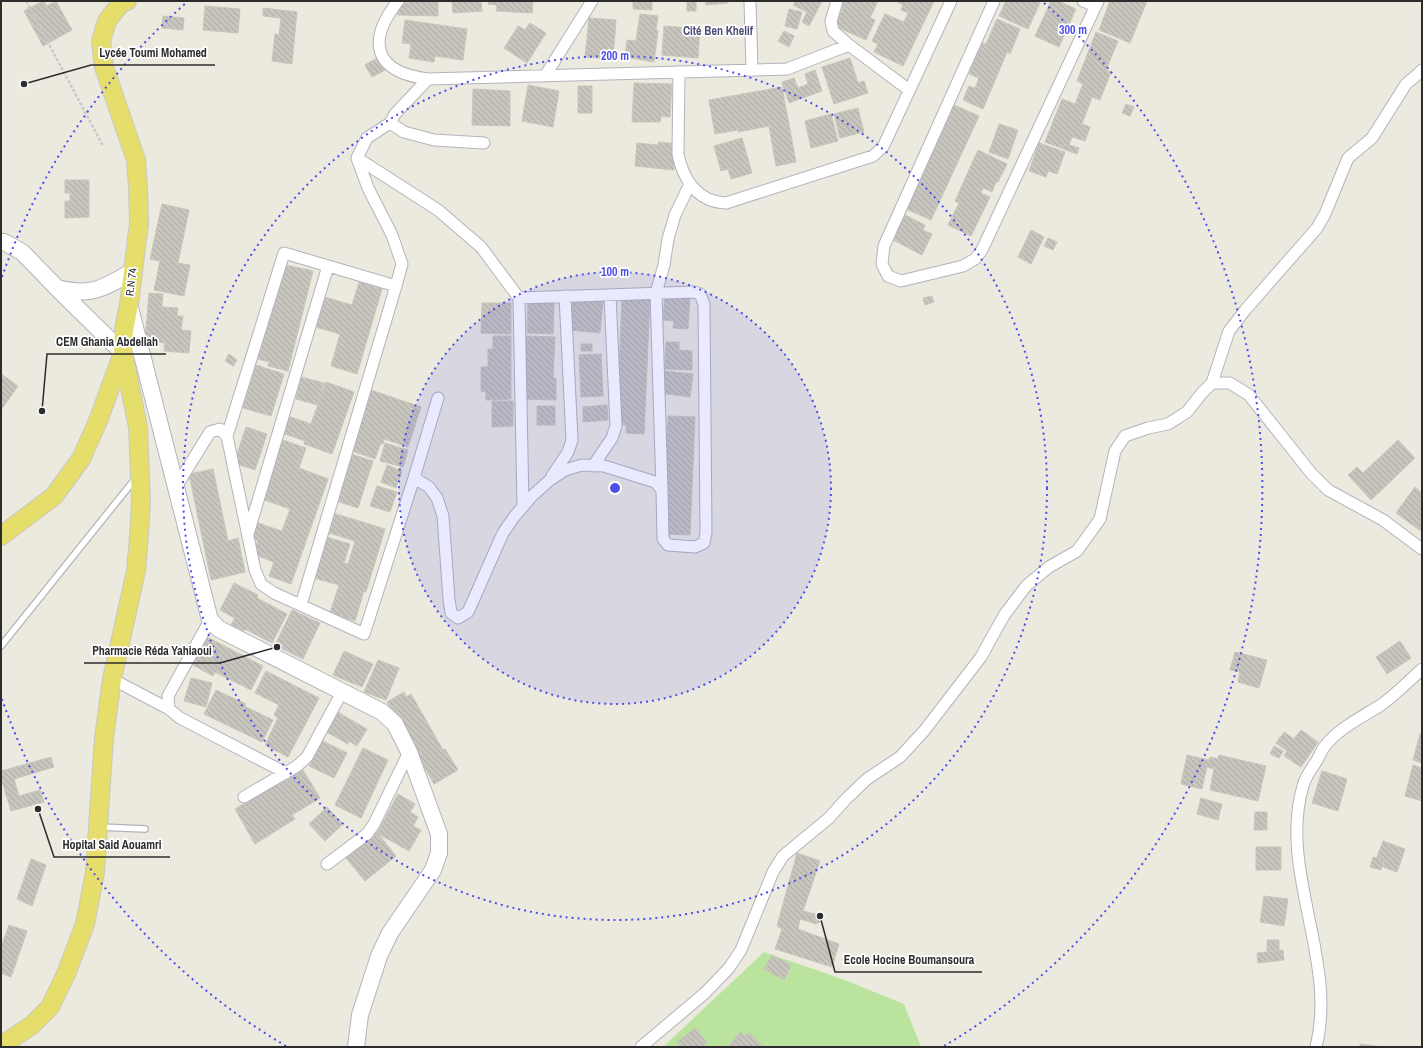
<svg xmlns="http://www.w3.org/2000/svg" width="1423" height="1048" font-family="'Archivo Narrow',sans-serif">
	<style>
		.pitch { fill: #bae49d }
		.building { fill: url(#building-back-hatch); stroke: #c8c5b9 }
		.lines { fill: none; stroke-linecap: round; stroke-linejoin: round }
		.lane-casing { stroke: #b3b3be; stroke-width: 8 }
		.street-casing { stroke: #b3b3be; stroke-width: 13 }
		.secondary-casing { stroke: #b3b3be; stroke-width: 18 }
		.primary-casing { stroke: #c8c8c8; stroke-width: 20 }
		.path { stroke: #c8c8c8; stroke-width: 2.5; stroke-dasharray: 3 2; stroke-linecap: butt }
		.lane { stroke: #fff; stroke-width: 5.5 }
		.street { stroke: #fff; stroke-width: 11 }
		.secondary { stroke: #fff; stroke-width: 16 }
		.primary { stroke: #e6de6b; stroke-width: 18 }
		.ring { fill: none; stroke: #4d4feb; stroke-width: 2; stroke-dasharray: 2 4 }
		.labels { text-anchor: middle; dominant-baseline: central; stroke-width: 3.5; stroke-linejoin: round; paint-order: stroke }
		.street-label { font-size: 11px; fill: #2c2c2c; stroke: #fff }
		.neighbourhood-label { font-size: 12px; font-weight: bold; fill: #4f5079; stroke: #fff }
		.centre { fill: #4d4feb; stroke: #fff; stroke-width: 2 }
		.ring-label { font-size: 12px; text-anchor: middle; font-weight: bold; fill: #4d4feb; stroke: #fff; stroke-width: 3.5; stroke-linejoin: round; paint-order: stroke }
		.leader { fill: none; stroke: #2c2c2c; stroke-width: 1.5 }
		.callout-dot { fill: #2c2c2c; stroke: #fff; stroke-width: 1.5 }
		.callout-label { font-size: 12px; text-anchor: middle; font-weight: bold; fill: #2c2c2c; stroke: #fff; stroke-width: 3.5; stroke-linejoin: round; paint-order: stroke }
	</style>
	<defs>
		<pattern id="building-back-hatch" width="6" height="6" patternUnits="userSpaceOnUse"><rect width="6" height="6" fill="#c8c5be"/><path d="M-1 5l2 2M0 0l6 6M5-1l2 2" fill="none" stroke="#aca9a3"/></pattern>
	</defs>
	<rect width="100%" height="100%" fill="#ece9df"/>
	<path class="pitch" d="M764 952 842 979 904 1004 921 1047H663Z"/>
	<path class="building" d="M43 1H44L47 6 56 1 72 30 43 46 24 11Z
		M408 1H438V16L398 15V2L408 3Z
		M452 1H481L482 11 453 13Z
		M489 1H533L532 13 496 11 497 5 488 4Z
		M633 1H652V10L633 9Z
		M659 1H696V11H687V1Z
		M705 1H728V3L706 5Z
		M796 1H822L809 26 802 22 807 12 793 5Z
		M842 1H878L870 18 875 20 866 40 835 26 843 8 839 6Z
		M896 1H934L903 66 874 52 878 44 872 41 885 14 904 22 908 13 901 10 903 5Z
		M1006 1H1035L1040 3 1028 29 999 16Z
		M1051 1H1058L1076 9 1059 47 1035 36Z
		M1110 1H1147L1130 43 1099 30Z
		M205 6 240 9 238 33 203 30Z
		M263 8 297 12 292 64 272 61 275 34 279 35 281 18 263 16Z
		M789 9 802 12 797 29 785 26Z
		M640 14 658 16 656 30 658 31 654 62 625 57 627 40 636 41Z
		M163 16 184 18 183 30 162 28Z
		M589 18 616 20 613 59 585 57Z
		M997 19 1020 29 1010 54 1007 52 983 109 963 100 969 86 975 88 979 78 969 74 982 43 986 44Z
		M405 20 467 29 463 60 435 56 434 62 409 58 411 44 402 43Z
		M530 23 546 33 527 63 504 48 518 26 525 30Z
		M664 26 700 29 698 58 662 55Z
		M784 31 794 36 789 47 778 41Z
		M1096 32 1118 41 1106 70 1111 72 1100 100 1092 97 1082 124 1090 127 1085 141 1072 137 1069 145 1079 148 1077 154 1045 142 1062 99 1075 104 1083 84 1077 81Z
		M377 58 385 70 372 77 365 65Z
		M850 58 858 83 864 81 868 93 834 104 822 67Z
		M815 70 822 91 789 103 782 82 794 78 798 88 808 84 805 74Z
		M634 83 672 84 670 117 661 116 660 122H632Z
		M528 85 559 91 553 127 522 121Z
		M578 86H592V113H578Z
		M782 87 796 162 776 166 769 126 738 132V130L715 134 709 100Z
		M473 89 510 91V126L472 125Z
		M1126 104 1134 107 1130 116 1122 113Z
		M954 105 979 116 931 220 906 209Z
		M858 108 864 132 840 138 834 114Z
		M831 114 838 141 811 148 805 121Z
		M999 124 1018 130 1008 159 989 152Z
		M742 138 752 173 731 179 728 169 721 171 714 146Z
		M659 142 677 144 674 170 635 166 637 143 658 145Z
		M1039 143 1065 152 1057 174 1048 171 1046 177 1029 171Z
		M978 150 1007 164 998 182H996L992 192 983 188 981 193 990 197 971 236 948 225 959 203 955 201Z
		M65 180H89V217L65 218V201H70V193H65Z
		M162 204 189 210 178 263 190 265 184 296 154 290 160 261 150 259Z
		M905 215 925 225 923 230 932 234 922 255 893 240Z
		M1031 230 1044 237 1031 264 1018 257Z
		M1048 238 1057 242 1053 250 1044 246Z
		M282 264 313 271 288 371 268 366 269 362 258 359Z
		M359 282 382 289 357 374 331 366 340 334 312 326 321 296 352 305Z
		M149 293 163 294 162 307 178 308 177 316H183L181 330 191 331 189 353 164 351 165 343 145 341Z
		M665 295 690 297 688 329 673 328 674 321 663 320Z
		M932 296 934 302 925 305 923 298Z
		M622 298 650 299 644 434 626 433V425L617 424Z
		M573 299 603 301 600 333 570 330Z
		M528 302 554 303 553 334 527 333Z
		M482 303H511V334L481 333Z
		M493 336H511V399L486 400V392L481 391V367L499 366H488V349H493Z
		M525 336 555 337 553 378H556V400L523 399Z
		M666 342H679V350L692 351V370L665 369Z
		M581 344H592V351H581Z
		M229 354 237 360 233 366 225 361Z
		M601 354 603 396 581 397 579 355Z
		M256 365 284 374 271 416 243 408Z
		M664 371 693 374 690 397 661 393Z
		M1 374 18 386 1 410Z
		M301 377 324 383 318 405 296 399Z
		M326 382 354 392 332 454 304 444 305 441 282 433 288 416 311 424Z
		M368 389 421 407 408 447 384 439 383 444 381 443 375 459 352 451Z
		M492 401H513V426L492 427Z
		M607 405 608 420 583 422V407Z
		M537 406H555V425H537Z
		M668 416 695 417 690 535 663 534Z
		M246 427 267 434 255 470 234 463Z
		M283 440 306 448 299 468 328 479 291 584 269 576 274 562 253 554 258 540 250 538 255 522 282 531 290 509 262 499Z
		M1398 440 1415 458 1371 500 1348 475 1357 467 1363 473Z
		M385 443 408 450 403 467 380 461Z
		M348 453 373 461 358 508 333 500Z
		M387 465 402 471 396 488 381 482Z
		M213 469 228 541 238 538 245 572 211 580 189 474Z
		M377 486 397 492 390 512 370 506Z
		M1415 487 1422 493 1421 531 1396 513Z
		M333 513 385 529 366 592 364 591 355 621 330 613 339 585 310 577 323 536 350 544 344 563 348 564 355 541 326 532Z
		M234 583 258 595 257 598 287 614 272 643 245 629 244 631 231 625 235 618 220 610Z
		M292 610 320 623 303 659 275 645Z
		M207 637 263 666 251 690 215 672 213 676 193 665Z
		M1400 641 1411 658 1387 674 1376 657Z
		M344 651 373 664 362 687 333 675Z
		M1235 652 1267 660 1259 688 1238 682 1240 672 1230 670Z
		M378 660 399 668 386 700 364 692Z
		M266 671 319 698 288 757 265 745 278 718 274 715 279 705 255 693Z
		M191 678 212 683 206 707 184 701Z
		M216 690 246 704 244 706 273 720 262 742 204 714Z
		M404 692 406 697 411 694 443 750 445 749 458 770 434 784 387 702Z
		M334 710 367 729 357 746 349 741 348 744 323 730Z
		M1301 730 1318 742 1301 767 1284 756 1287 751 1276 743 1284 732 1294 739Z
		M1420 734H1422V763L1413 760Z
		M321 740 347 753 334 778 309 766Z
		M1274 746 1283 751 1279 758 1270 754Z
		M363 748 388 760 361 818 335 805Z
		M1187 755 1209 760 1210 757 1218 759 1219 755 1266 766 1258 801 1210 790 1214 769 1207 767 1202 789 1181 784Z
		M51 757 54 767 14 779 19 796 40 790 44 802 11 811 1 778V771Z
		M1413 765 1422 768V801L1405 796Z
		M303 770 320 798 292 815 295 819 255 844 235 809 277 784 278 785Z
		M1322 771 1347 779 1338 811 1312 803Z
		M398 794 415 804 410 812 418 817 413 826 421 830 409 851 377 833Z
		M1201 798 1222 804 1218 820 1197 814Z
		M327 807 343 824 325 841 309 824Z
		M1255 812H1267V830H1254Z
		M377 832 396 856 365 881 346 858Z
		M1383 841 1405 849 1397 872 1383 867 1385 860 1377 857Z
		M1256 847H1281V870H1256Z
		M797 853 820 861 803 911 819 915 820 922 816 924 800 919 798 929 839 944 832 967 775 949 782 929 777 926Z
		M1373 857 1384 859 1381 870 1370 867Z
		M31 859 46 865 32 906 17 899Z
		M1264 896 1288 899 1284 926 1260 922Z
		M9 925 27 931 11 977 1 973V947Z
		M1267 940H1279V951H1267Z
		M1283 950 1284 960 1258 963 1257 953Z
		M772 955 791 965 784 980 764 969Z
		M695 1028 707 1043 702 1047H681L677 1042Z
		M740 1032 745 1036 749 1033 764 1047H728Z
		M1360 1044 1384 1047H1360Z"/>
	<g class="lines">
		<g class="lane-casing">
			<path id="lane" d="M1 646 135 479
				M100 827 145 829"/>
		</g>
		<g class="street-casing">
			<path id="street" d="M398 1C366 42 374 72 428 79L787 69 849 45
				M750 1 752 70
				M837 1 831 21 833 31 849 45 909 90
				M994 1 884 246 882 264 888 276 901 281 963 266 975 259 982 250 1098 1
				M1083 1 1096 6
				M679 72 678 154C683 180 698 202 726 203L873 156 883 147 951 1
				M545 76 592 1
				M428 79 395 114 390 123 404 132 434 140 484 143
				M390 123 367 138 357 158 368 188 392 235 402 264 396 286
				M357 158 438 210 481 247 519 298
				M1212 383 1229 331 1246 309 1317 228 1325 214 1348 158 1372 138 1406 84 1418 74 1422 70
				M227 436 284 253 396 286 301 605
				M593 466 612 438 616 426 610 295
				M552 476 568 452 572 440 565 296
				M414 478 429 487 437 498 443 516 449 599 451 613 458 618 468 612 503 533 514 517 532 496 550 480 565 470 582 465 604 466 655 482 662 490 663 539 668 545 695 547 704 543 706 533 704 304 700 294 694 292 519 298 523 506
				M176 487 210 432 220 429 227 436 255 570 261 584 274 593 364 634 414 478 438 398
				M662 490 656 293 664 265 668 239 675 215 690 184
				M248 534 328 266
				M210 620 168 696 169 709 180 718 286 773
				M112 679 169 709
				M244 797 297 766 307 757 342 692
				M327 864 367 834 374 824 409 752
				M641 1047 705 993 729 968 741 950 773 872 783 856 829 818 846 799 867 779 900 757 924 731 981 657 993 635 1005 614 1027 585 1049 567 1077 551 1100 519 1115 451 1125 436 1148 428 1168 424 1187 412 1202 393 1212 383H1230L1249 395 1311 473 1328 490 1383 520 1422 549
				M1316 1047C1338 960 1278 870 1303 786 1305 778 1311 769 1316 762 1319 757 1321 751 1325 746 1339 728 1362 717 1381 705 1396 694 1409 681 1422 669"/>
		</g>
		<g class="secondary-casing">
			<path id="secondary" d="M1 242H4L22 252 57 288
				M129 304 210 620 219 629 382 712 395 724 409 752 439 834V853L433 870 390 933 379 956 360 1015 356 1047
				M123 353 57 288C92 297 104 288 133 271"/>
		</g>
		<g class="primary-casing">
			<path id="primary" d="M1 536 54 496 81 459 98 421 123 353 124 330 129 304 139 223 138 188 136 160 104 67 101 41 107 21 121 3 127 1
				M1 1046 32 1025 50 1007 66 974 85 924 95 872 104 738 112 679 136 571 139 536 141 501 138 427 123 353"/>
		</g>
		<path class="path" d="M26 1 103 146"/>
		<use href="#lane" class="lane"/>
		<use href="#street" class="street"/>
		<use href="#secondary" class="secondary"/>
		<use href="#primary" class="primary"/>
	</g>
	<circle cx="615" cy="488" r="216" fill="#4d4feb" fill-opacity=".12"/>
	<g class="ring">
		<circle cx="615" cy="488" r="216"/>
		<circle cx="615" cy="488" r="432"/>
		<path d="M286 1046A648 648 0 0 1 2 699M2 277A648 648 0 0 1 186 3M1044 3A648 648 0 0 1 944 1046"/>
	</g>
	<g class="labels">
		<g class="street-label">
			<text transform="translate(131 282) rotate(-83)">R.N 74</text>
		</g>
		<g class="neighbourhood-label">
			<text x="718" y="31">Cité Ben Khelif</text>
		</g>
	</g>
	<circle cx="615" cy="488" r="6" class="centre"/>
	<g class="ring-label">
		<text x="1073" y="34">300 m</text>
		<text x="615" y="60">200 m</text>
		<text x="615" y="276">100 m</text>
	</g>
	<path class="leader" d="M24 84L91 65H215M42 411L47 354H166M277 647L220 663H84M38 809L54 857H170M820 916L835 972H982"/>
	<g class="callout-dot">
		<circle cx="24" cy="84" r="4"/>
		<circle cx="42" cy="411" r="4"/>
		<circle cx="277" cy="647" r="4"/>
		<circle cx="38" cy="809" r="4"/>
		<circle cx="820" cy="916" r="4"/>
	</g>
	<g class="callout-label">
		<text x="153" y="57">Lycée Toumi Mohamed</text>
		<text x="107" y="346">CEM Ghania Abdellah</text>
		<text x="152" y="655">Pharmacie Réda Yahiaoui</text>
		<text x="112" y="849">Hopital Said Aouamri</text>
		<text x="909" y="964">Ecole Hocine Boumansoura</text>
	</g>
	<rect width="1423" height="1048" fill="none" stroke="#2c2c2c" stroke-width="4"/>
</svg>
